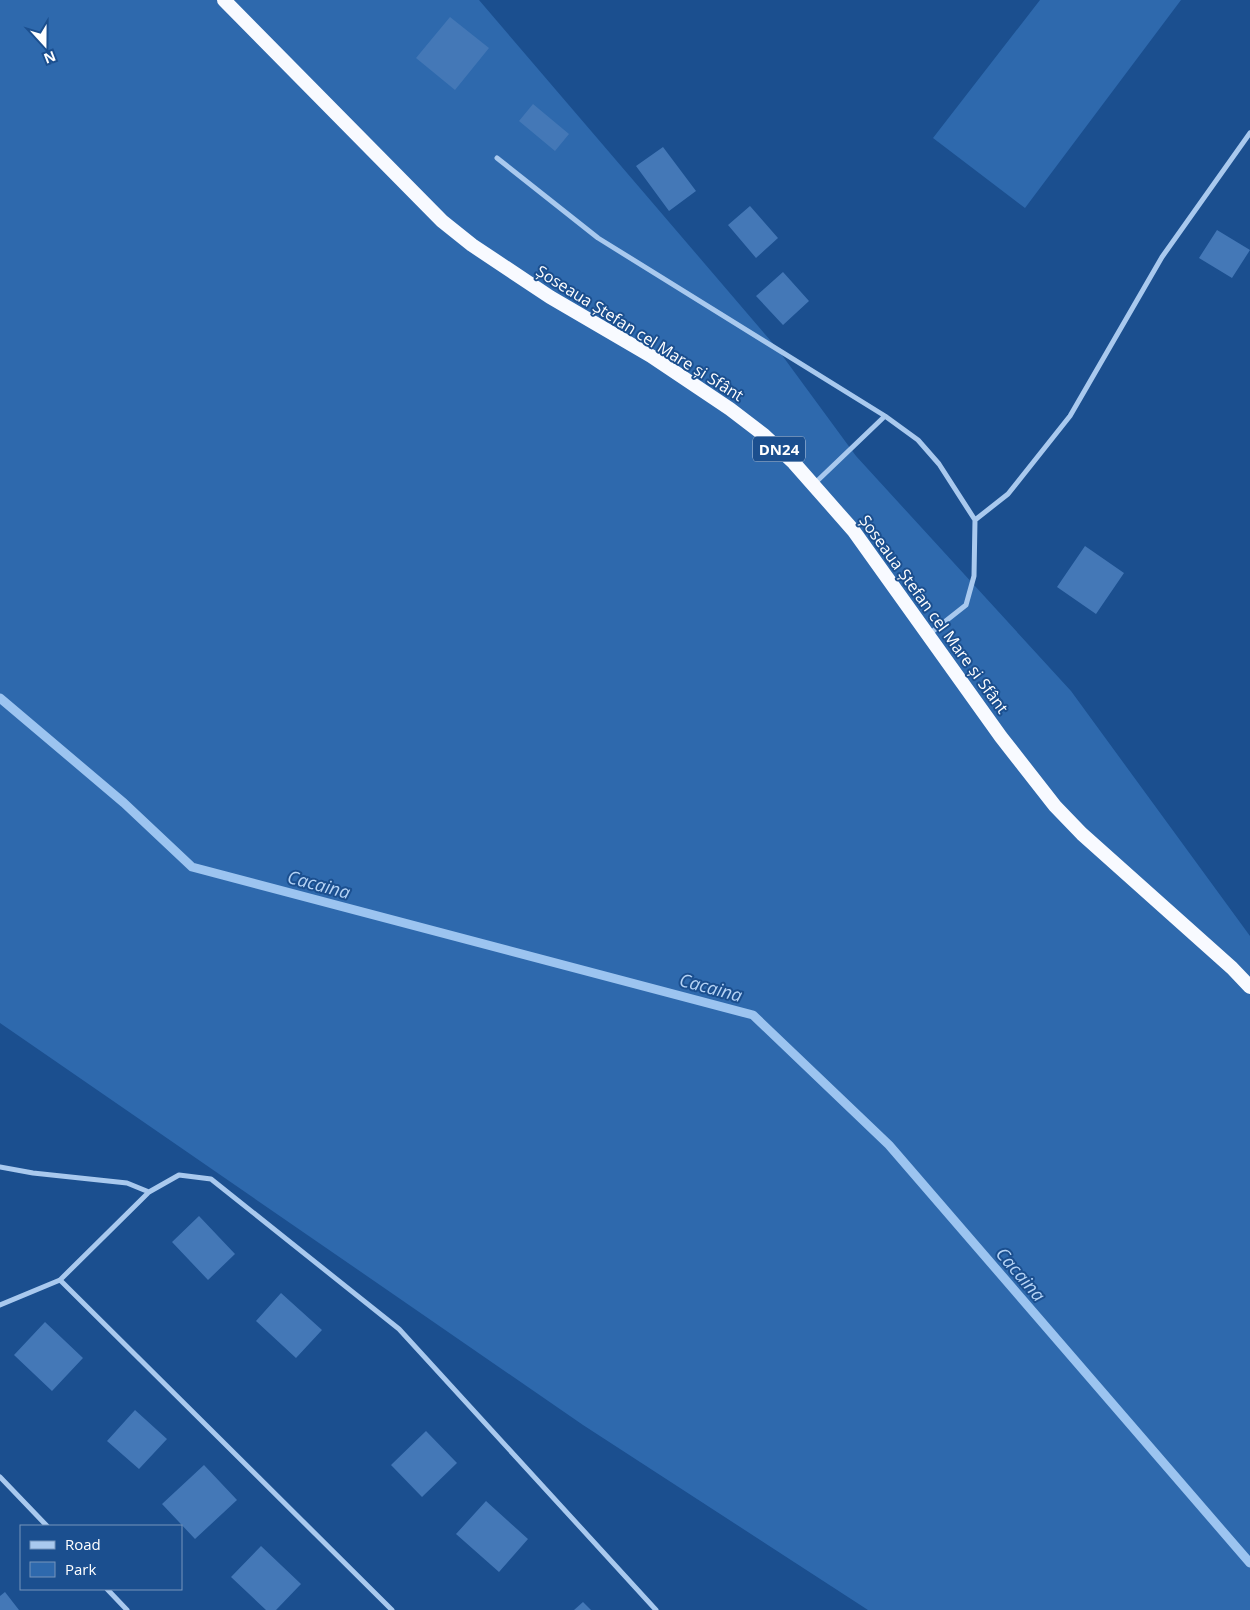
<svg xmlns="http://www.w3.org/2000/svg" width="1250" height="1610" font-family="'Open Sans',sans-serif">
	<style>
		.green { fill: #2e69ad }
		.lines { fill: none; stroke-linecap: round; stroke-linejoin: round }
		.stream { stroke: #9cc4f0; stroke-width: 9 }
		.building { fill: #4478b7 }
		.minor { stroke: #a9c9ee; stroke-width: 5 }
		.trunk { stroke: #f8faff; stroke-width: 14 }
		.labels { text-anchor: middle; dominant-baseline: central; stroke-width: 4; stroke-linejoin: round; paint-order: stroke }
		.shield { fill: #1b4f8f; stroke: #bbcadd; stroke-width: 1 }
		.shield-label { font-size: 15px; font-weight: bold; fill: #fff }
		.street-label { font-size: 16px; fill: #fff; stroke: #1b4f8f }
		.water-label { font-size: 18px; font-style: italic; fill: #b5d3f5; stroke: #1b4f8f }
	</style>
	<rect width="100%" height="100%" fill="#1b4f8f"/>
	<path class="green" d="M0 0H479L776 347 856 456 1071 691 1250 936V1610H868L583 1425 0 1023Z
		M1040 0H1181L1025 208 933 138Z"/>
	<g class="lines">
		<path class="stream" d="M0 698 124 803 192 867 753 1015 889 1145 1250 1563"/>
	</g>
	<path class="building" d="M450 17 489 48 455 90 416 58Z
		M533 104 569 134 555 151 519 121Z
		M663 147 696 191 669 211 636 166Z
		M750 206 778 238 756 258 728 225Z
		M1217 230 1250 250 1232 278 1199 258Z
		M783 272 809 301 783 325 756 296Z
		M1085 546 1124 573 1096 614 1057 587Z
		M199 1216 235 1254 208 1280 172 1242Z
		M281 1293 322 1330 296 1358 256 1321Z
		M45 1322 83 1358 52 1391 14 1355Z
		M135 1410 167 1439 139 1469 107 1441Z
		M426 1431 457 1463 422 1497 391 1465Z
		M204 1465 237 1500 195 1539 162 1504Z
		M486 1501 528 1539 499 1572 456 1534Z
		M261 1546 301 1584 276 1610H266L231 1577Z
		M5 1592 19 1610H0V1596Z
		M583 1602 591 1610H574Z"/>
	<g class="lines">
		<path class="minor" d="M497 158 598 238 885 416
			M814 484 885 416 918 440 939 464 975 520 974 576 966 605 928 635
			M975 520 1008 494 1070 416 1162 257 1250 133
			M0 1167 33 1173 127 1183 149 1192
			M60 1280 392 1610
			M0 1305 60 1280 149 1192 179 1175 211 1179 399 1329 656 1610
			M0 1477 47 1526
			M107 1589 127 1610"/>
		<path class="trunk" d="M224 0 442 221 472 245 550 297 651 356 730 409 764 435 794 463 853 530 1001 737 1055 806 1082 834 1232 968 1250 987"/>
	</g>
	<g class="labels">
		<rect class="shield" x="753" y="436.5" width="52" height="25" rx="4"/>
		<g class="shield-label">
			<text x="779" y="449">DN24</text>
		</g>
		<g class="street-label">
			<text transform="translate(640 333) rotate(32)">Șoseaua Ștefan cel Mare și Sfânt</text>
			<text transform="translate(934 614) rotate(54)">Șoseaua Ștefan cel Mare și Sfânt</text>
		</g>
		<g class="water-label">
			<text transform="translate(319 884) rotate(15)">Cacaina</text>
			<text transform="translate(711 987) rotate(15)">Cacaina</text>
			<text transform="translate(1021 1274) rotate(49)">Cacaina</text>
		</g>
	</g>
	<rect x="20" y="1525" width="162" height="65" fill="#1b4f8f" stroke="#7695bc"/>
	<rect x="30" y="1541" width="25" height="8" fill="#a9c9ee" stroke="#7695bc"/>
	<text x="65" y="1550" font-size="15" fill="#ffffff">Road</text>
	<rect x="30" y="1562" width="25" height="15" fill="#2e69ad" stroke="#7695bc"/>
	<text x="65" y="1575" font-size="15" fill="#ffffff">Park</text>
	<g transform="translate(45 45) rotate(159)" stroke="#1b4f8f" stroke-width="4" paint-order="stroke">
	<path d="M0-4L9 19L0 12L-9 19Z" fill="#ffffff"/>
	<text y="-8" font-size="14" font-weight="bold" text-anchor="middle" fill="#ffffff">N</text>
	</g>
</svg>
